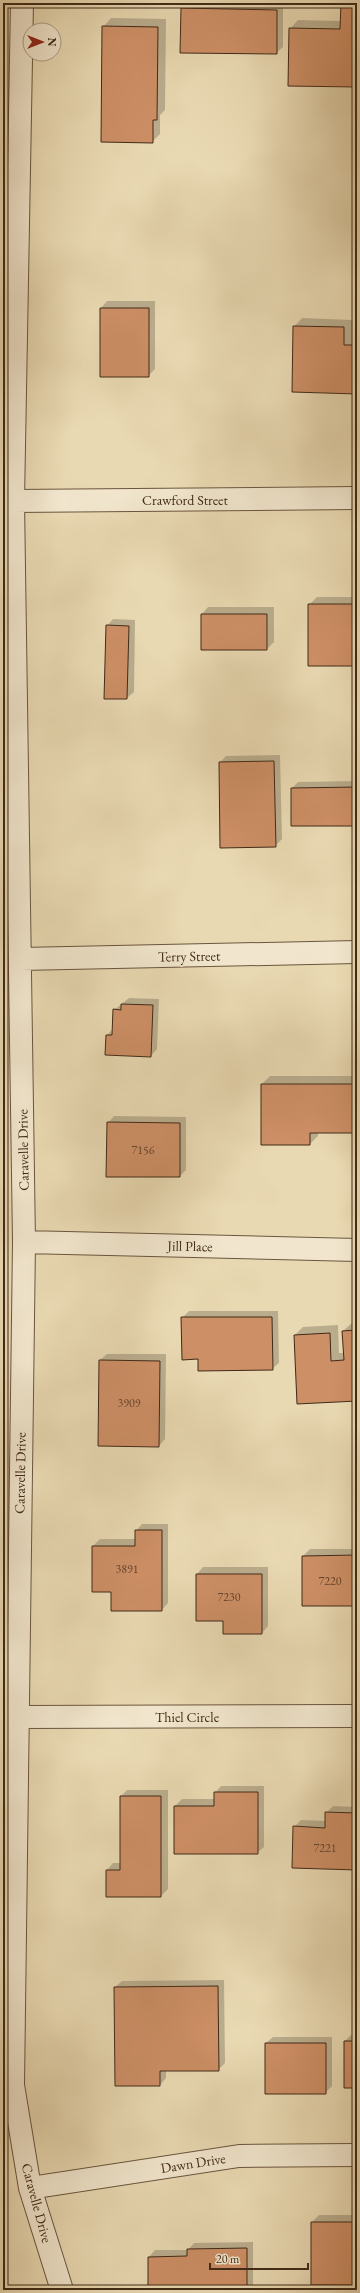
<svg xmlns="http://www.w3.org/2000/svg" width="360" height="2293" font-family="'EB Garamond',serif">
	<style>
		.shadow { fill: #0003 }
		.building { fill: #cd8f66; stroke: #402a17 }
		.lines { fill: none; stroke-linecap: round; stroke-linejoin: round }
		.street-casing { stroke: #6a563e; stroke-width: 24 }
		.street { stroke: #f1e6cd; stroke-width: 22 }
		.labels { text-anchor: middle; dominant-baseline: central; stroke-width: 3.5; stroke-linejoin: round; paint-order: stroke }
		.number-label { font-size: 12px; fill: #63432b }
		.street-label { font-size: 14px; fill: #402a17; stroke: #f1e6cd }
	</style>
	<rect width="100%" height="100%" fill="#e9d9b2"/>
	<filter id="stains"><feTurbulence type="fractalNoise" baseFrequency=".005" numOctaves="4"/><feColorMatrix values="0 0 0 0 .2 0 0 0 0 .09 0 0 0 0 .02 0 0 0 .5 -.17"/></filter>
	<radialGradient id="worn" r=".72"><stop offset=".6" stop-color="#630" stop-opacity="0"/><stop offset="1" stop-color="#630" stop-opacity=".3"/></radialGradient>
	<path class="shadow" d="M187 3H283V47L276 53 182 9Z
		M342 3H357V86L290 29 298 20 341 21Z
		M111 18 166 19 165 110 160 115V134L152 142 103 27Z
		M107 301H155V369L148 376H101V308Z
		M302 318 352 320V337H357V392L294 327Z
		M317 597H357V665L309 605Z
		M208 607H274V642L267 649 202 614Z
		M113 619 135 620 134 692 127 698H105L107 626Z
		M280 755 282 839 275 846 220 762 226 756Z
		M357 781V825L292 788 298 782Z
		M129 998 159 999 157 1049 151 1056 107 1035 113 1029 114 1010Z
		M270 1076H357V1128L353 1132H318V1136L310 1144 262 1084Z
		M114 1116 186 1117V1170L180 1176 108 1123Z
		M189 1311H278L279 1363 272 1369 199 1358 182 1318Z
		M352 1323H357V1400L295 1335 303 1327 338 1325 339 1353H344L343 1331Z
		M107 1354H166L165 1439 159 1446 100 1360Z
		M142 1524H168V1603L162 1610 112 1591H93V1546L100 1539H136V1531Z
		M310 1549H357V1605H303V1556Z
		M203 1567H268V1626L262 1633 224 1620H197V1574Z
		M221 1786H264V1847L257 1853 175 1806 182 1799H215V1793Z
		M127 1790H168V1889L161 1896H107V1870L113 1863H121V1796Z
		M333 1806 357 1807V1869L294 1827 301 1820 326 1821V1813Z
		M224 1980 225 2063 218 2070H166V2078L160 2085 115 1987 122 1981Z
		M351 2035H357V2087L345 2041Z
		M273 2037H332V2086L325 2093 266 2043Z
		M319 2215H357V2284H312V2222Z
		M253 2242V2290H149V2257L155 2250H188L194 2243Z"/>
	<path class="building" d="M341 3H357V87L288 86 289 28 340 29Z
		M181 8 277 10V54L180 53Z
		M102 26 158 27 157 120H153V143L101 142Z
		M100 308H149V377H100Z
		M293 326 344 327V345H357V394L292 392Z
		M308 604H357V666H308Z
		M201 614H267V650H201Z
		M106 625 129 626 127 699H104Z
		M274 761 276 847 220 848 219 762Z
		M357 787V826H291V788Z
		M121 1004 153 1005 151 1057 105 1055 106 1035H112L113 1009 121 1010Z
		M261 1084H353V1133H310V1145H261Z
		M107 1122 180 1123V1177H106Z
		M181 1317H272L273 1370 198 1371V1359L182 1360Z
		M357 1330V1401L297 1404 294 1335 330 1333 331 1361 344 1360 342 1331Z
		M99 1360 160 1361 159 1447 98 1446Z
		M135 1530H162V1611H111V1592H92V1546H135Z
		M357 1555V1606H302V1556Z
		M196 1574H262V1634H223V1621H196Z
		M214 1792H258V1854H174V1806H214Z
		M120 1796H161V1897H106V1870H120Z
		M325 1812 357 1813V1870L292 1868 293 1826 325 1828Z
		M218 1986 219 2071H160V2086H115L114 1987Z
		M344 2041H357V2088H344Z
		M265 2043H326V2094H265Z
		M311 2222H357V2285H311Z
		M247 2248V2290H148V2257L187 2256V2249Z"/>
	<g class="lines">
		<g class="street-casing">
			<path id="street" d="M22 3 13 501 24 1242 13 2085 30 2188 62 2290
				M13 501 357 498
				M21 959 357 952
				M24 1242 357 1250
				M17 1717 357 1716
				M30 2188 239 2156 357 2155"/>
		</g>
		<use href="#street" class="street"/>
	</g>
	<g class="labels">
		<g class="number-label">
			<text x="143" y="1150">7156</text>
			<text x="129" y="1403">3909</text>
			<text x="127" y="1569">3891</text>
			<text x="330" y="1581">7220</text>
			<text x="229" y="1597">7230</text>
			<text x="325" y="1848">7221</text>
		</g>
		<g class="street-label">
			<text x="185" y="500">Crawford Street</text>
			<text transform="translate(189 956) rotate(-1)">Terry Street</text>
			<text transform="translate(23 1150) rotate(-91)">Caravelle Drive</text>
			<text transform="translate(190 1246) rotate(1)">Jill Place</text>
			<text transform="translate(20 1473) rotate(-89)">Caravelle Drive</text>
			<text x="187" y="1717">Thiel Circle</text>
			<text transform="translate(193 2163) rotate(-9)">Dawn Drive</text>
			<text transform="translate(37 2203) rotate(75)">Caravelle Drive</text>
		</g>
	</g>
	<rect width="360" height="2293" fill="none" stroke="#e9d9b2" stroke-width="16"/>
	<rect x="4" y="4" width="352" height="2285" fill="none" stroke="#402a17" stroke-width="2"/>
	<rect x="8" y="8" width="344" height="2277" fill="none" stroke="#402a17"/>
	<g transform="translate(42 42) rotate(90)"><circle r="19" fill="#f1e6cd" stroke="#aa9b84"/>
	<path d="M0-3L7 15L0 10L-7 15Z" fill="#8f2418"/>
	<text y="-6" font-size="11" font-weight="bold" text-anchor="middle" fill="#402a17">N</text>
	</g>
	<path d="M210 2263v6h98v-6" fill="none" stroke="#402a17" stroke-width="2"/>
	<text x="216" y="2263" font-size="12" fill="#402a17" stroke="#f1e6cd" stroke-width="3" paint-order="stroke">20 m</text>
	<rect width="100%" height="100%" filter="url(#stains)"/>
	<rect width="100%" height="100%" fill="url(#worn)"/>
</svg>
